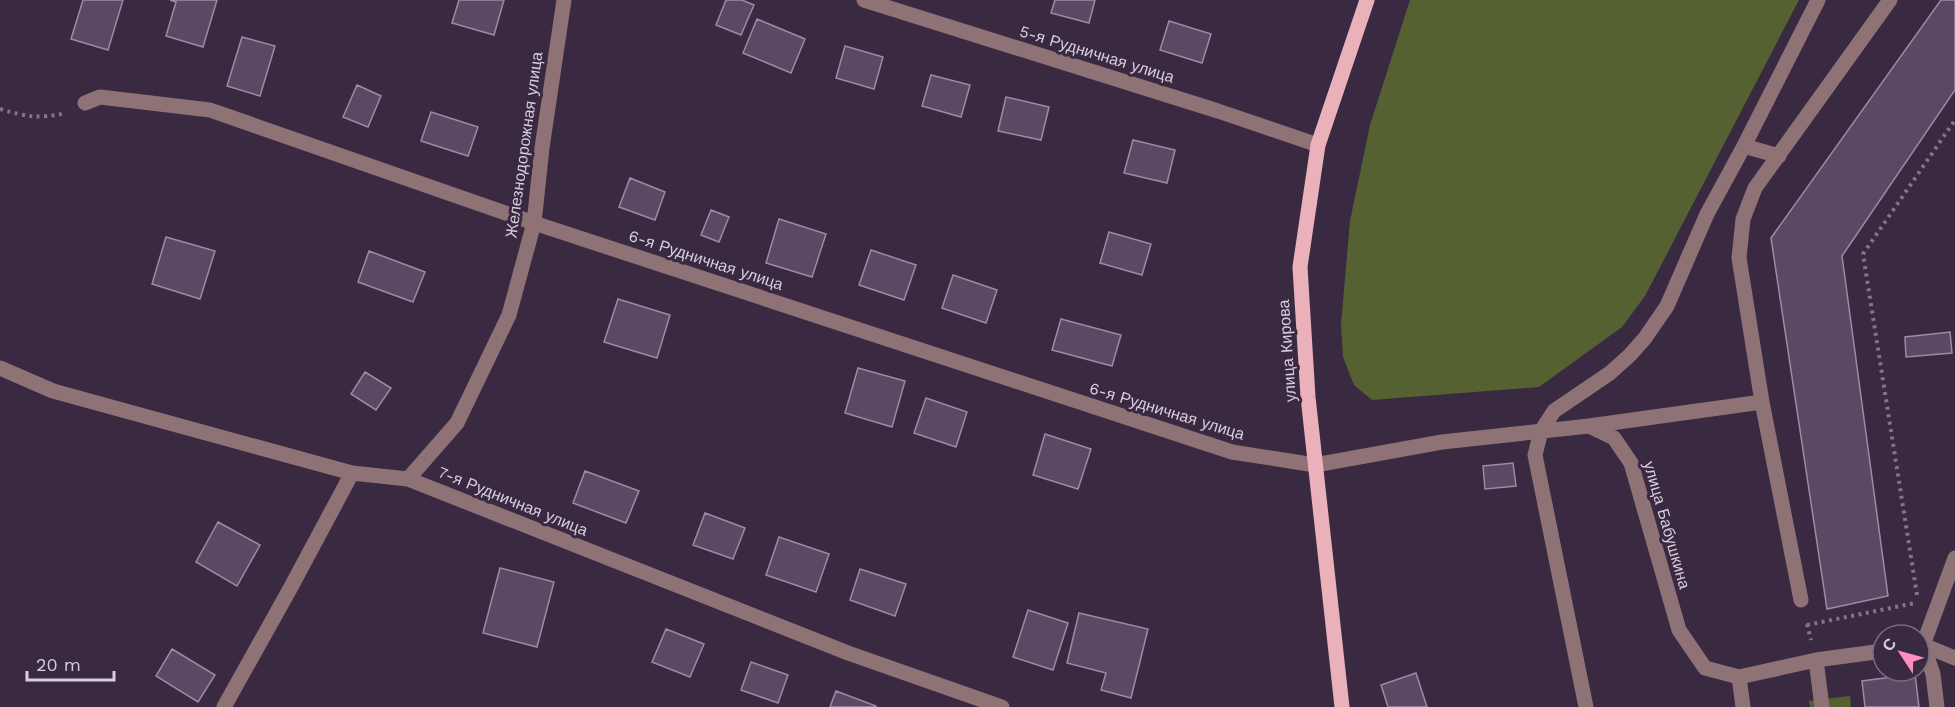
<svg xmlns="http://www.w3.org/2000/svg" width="1955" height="707" font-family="'Work Sans',sans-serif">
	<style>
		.green { fill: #556131 }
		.building { fill: #5a4964; stroke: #9c8aa7; stroke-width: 1.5 }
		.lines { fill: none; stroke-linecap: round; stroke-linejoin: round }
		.path { stroke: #82758a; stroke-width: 4; stroke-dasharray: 3 4.5; stroke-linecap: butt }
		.minor { stroke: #8e7276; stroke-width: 15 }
		.major { stroke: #eab1bb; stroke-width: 15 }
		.labels { text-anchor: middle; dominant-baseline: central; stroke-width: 6; stroke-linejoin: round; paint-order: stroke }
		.street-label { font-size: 16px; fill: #d7cddd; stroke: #392a42 }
	</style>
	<rect width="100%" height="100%" fill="#392a42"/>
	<path class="green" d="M1410 0H1799L1645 296 1622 327 1539 387 1372 400 1354 385 1343 357 1341 324 1350 221 1370 125Z
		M1850 696 1851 707H1810L1809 701Z"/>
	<path class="building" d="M83 0H123L108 50 71 39Z
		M170 0H217L203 47 166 36 176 2Z
		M459 0H504L494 35 452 23Z
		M726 0H742L754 5 741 35 716 25Z
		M1055 0H1095L1089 23 1051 13Z
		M1941 0H1955V90L1842 256 1888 596 1827 609 1771 238Z
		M757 19 805 39 791 73 743 53Z
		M1169 21 1211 34 1202 63 1160 50Z
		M242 37 275 46 260 96 227 86Z
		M845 46 883 57 874 89 836 78Z
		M931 75 970 85 961 117 922 106Z
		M357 85 381 96 368 127 343 117Z
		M1006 97 1049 107 1041 140 998 131Z
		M431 112 478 127 468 156 421 141Z
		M1133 140 1175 150 1167 183 1124 173Z
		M630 178 665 192 655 220 619 207Z
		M711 210 729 217 719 242 701 235Z
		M779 219 826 234 812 277 766 263Z
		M1109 232 1151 244 1142 275 1100 263Z
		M166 237 215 251 200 299 152 284Z
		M871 250 916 265 904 300 859 285Z
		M369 251 425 272 413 302 358 282Z
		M953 275 997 290 986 323 942 308Z
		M618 299 670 315 657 358 604 342Z
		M1061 319 1121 335 1112 366 1052 350Z
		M1950 332 1952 353 1906 357 1905 337Z
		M858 368 905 381 892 427 845 413Z
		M365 372 391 388 376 410 351 394Z
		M926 398 967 412 956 447 914 433Z
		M1045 434 1091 449 1078 489 1033 475Z
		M1513 463 1516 486 1485 489 1483 466Z
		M585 471 639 491 626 523 573 503Z
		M705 513 745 528 733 559 693 545Z
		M218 522 260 545 237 586 196 562Z
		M779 537 829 554 816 592 766 575Z
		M500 568 554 582 537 647 483 633Z
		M860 569 906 584 895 616 850 600Z
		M1028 610 1068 623 1053 670 1013 657Z
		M1079 613 1148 629 1131 698 1101 690 1106 673 1067 663Z
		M666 629 704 644 690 677 652 662Z
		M172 649 215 675 198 702 156 676Z
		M751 662 788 675 778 703 741 690Z
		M1416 673 1427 707H1388L1381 685Z
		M1915 674 1919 707H1865L1862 681Z
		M836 691 876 706V707H830Z"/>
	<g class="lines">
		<path class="path" d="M0 109C28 117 38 119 66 113
			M1917 595 1863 254 1955 120
			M1807 624 1811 640
			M1807 625 1915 603"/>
		<path class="minor" d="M864 0 1218 111 1318 145
			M85 103 100 97 210 110 534 223 1232 452 1315 465 1442 442 1589 426 1614 438 1631 463 1679 630 1705 668 1739 677 1816 660 1883 651
			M1744 146 1818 0
			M0 368 53 391 352 473 408 479 848 653 1002 707
			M1589 426 1762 402
			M408 479 457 423 509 315 534 223 542 148 564 0
			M1801 600 1762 402 1739 258 1743 219 1755 188 1890 0
			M1919 646 1923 645 1955 658
			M1816 660 1822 707
			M1739 677 1743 707
			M224 707 291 587 352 473
			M1586 707 1535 455 1541 431 1554 411 1610 373 1630 355 1645 338 1667 306 1707 214 1744 146 1779 156
			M1937 707 1933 674 1923 645 1955 558"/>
		<path class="major" d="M1342 707 1308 397 1300 267 1318 145 1367 0"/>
	</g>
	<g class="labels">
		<g class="street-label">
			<text transform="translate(1097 54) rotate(17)">5-я Рудничная улица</text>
			<text transform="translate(524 145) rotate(-82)">Железнодорожная улица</text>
			<text transform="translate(706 260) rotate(18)">6-я Рудничная улица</text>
			<text transform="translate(1287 351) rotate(-94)">улица Кирова</text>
			<text transform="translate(1167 411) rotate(17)">6-я Рудничная улица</text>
			<text transform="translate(513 501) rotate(22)">7-я Рудничная улица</text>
			<text transform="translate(1667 525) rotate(74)">улица Бабушкина</text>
		</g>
	</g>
	<g transform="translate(1901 653) rotate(306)"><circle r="28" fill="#392a42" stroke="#786b80" stroke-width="1.5"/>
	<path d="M0-4.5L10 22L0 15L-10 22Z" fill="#fe8ebd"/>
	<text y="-9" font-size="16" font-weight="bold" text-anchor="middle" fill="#d7cddd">С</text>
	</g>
	<path d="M27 671v9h87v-9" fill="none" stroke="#d7cddd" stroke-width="3"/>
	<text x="36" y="671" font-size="18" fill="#d7cddd" stroke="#392a42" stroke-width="4.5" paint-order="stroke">20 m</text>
</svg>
